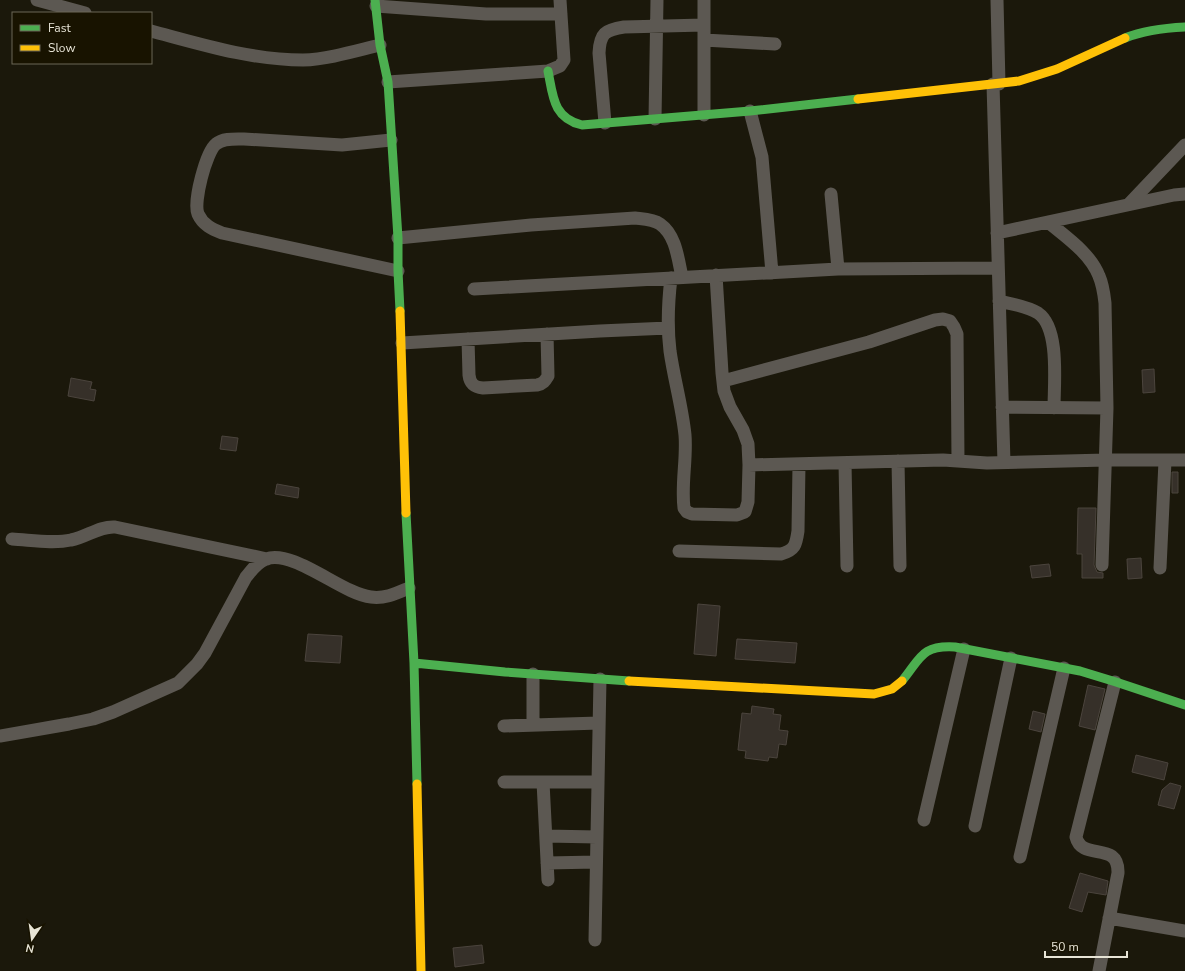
<svg xmlns="http://www.w3.org/2000/svg" width="1185" height="971" font-family="'Nunito Sans',sans-serif">
	<style>
		.building { fill: #363029; stroke: #4b443d }
		.lines { fill: none; stroke-linecap: round; stroke-linejoin: round }
		.street { stroke: #5c5852; stroke-width: 13 }
		.fast { stroke: #4caf50; stroke-width: 9 }
		.slow { stroke: #ffc107; stroke-width: 9 }
	</style>
	<rect width="100%" height="100%" fill="#1b180b"/>
	<path class="building" d="M1154 369 1155 392 1143 393 1142 370Z
		M71 378 92 382 90 389 96 390 94 401 68 396Z
		M222 436 238 438 236 451 220 449Z
		M1172 472H1178V493H1172Z
		M277 484 299 488 298 498 275 494Z
		M1078 508H1096L1094 565 1097 572 1103 573V578H1082V554H1077Z
		M1141 558 1142 578 1128 579 1127 559Z
		M1049 564 1051 576 1032 578 1030 566Z
		M698 604 720 606 716 656 694 654Z
		M308 634 342 636 340 663 305 661Z
		M737 639 797 643 795 663 735 659Z
		M1088 685 1105 689 1095 730 1079 726Z
		M752 706 774 709 773 714 781 715 779 730 788 731 786 745 779 744 777 758 769 757 768 761 745 758 746 751 738 750 742 713 751 714Z
		M1033 711 1045 714 1041 732 1029 729Z
		M1136 755 1168 763 1164 780 1132 772Z
		M1170 783 1181 786 1174 809 1158 805 1162 790Z
		M1080 873 1108 881 1106 895 1088 892 1082 912 1069 908Z
		M482 945 484 963 455 967 453 948Z"/>
	<g class="lines">
		<path class="street" d="M37 0 85 13
			M704 0V115
			M997 0 999 84
			M376 6 486 14H561
			M151 31C200 44 251 60 303 60 329 59 355 51 380 45
			M704 40 775 44
			M388 82 548 71 560 66 564 60 560 0
			M993 84 1004 463
			M750 111 762 157 772 273
			M655 119 657 0
			M605 123 599 53C600 33 605 30 624 27L704 25
			M391 140 342 145 244 139C235 139 223 138 216 144 206 152 193 202 198 214 203 225 212 229 222 233L398 271
			M831 194 838 269
			M1129 204 1185 145
			M1048 222C1066 237 1090 253 1099 276 1103 285 1104 294 1105 303L1107 408 1102 565
			M997 233 1174 195 1185 194
			M398 238 531 225 635 218C643 219 653 219 660 224 676 235 678 259 682 277
			M671 278C668 303 667 326 670 351 674 379 682 406 685 435 687 459 681 484 684 508L687 512 692 514 737 515 745 512 748 502 749 465 748 444 743 430 730 407 724 391 722 373 716 275
			M474 289 838 269 998 268
			M999 301C1011 304 1027 306 1038 313 1060 328 1054 383 1054 408
			M468 339 469 375C470 384 474 387 483 388L537 385C543 384 545 381 548 376L547 334
			M402 343 600 331 668 328
			M723 381 869 342 935 320 943 319 950 321 954 327 957 334 958 461
			M1002 407 1107 408
			M898 461 900 566
			M845 463 847 566
			M749 465 943 460 987 463 1106 460H1185
			M12 539C31 540 53 544 71 540 87 537 99 526 115 527L267 559
			M679 551 781 554C795 550 796 545 798 531L799 464
			M1160 568 1165 461
			M533 674V725
			M504 726 599 723
			M0 736 69 724 93 719 113 712 178 683 197 664 205 653 246 577C252 570 257 562 266 559 294 549 342 594 371 597 385 599 397 593 409 588
			M504 782H598
			M543 782 548 880
			M924 820 964 649
			M975 826 1011 658
			M546 836 597 837
			M1020 857 1064 668
			M547 863 596 862
			M1109 918 1185 931
			M595 940 600 679
			M1099 971 1118 873C1119 840 1082 862 1076 837L1115 682"/>
		<path class="fast" d="M375 0 380 45 388 82 398 238V271L400 311
			M1125 38C1145 30 1164 28 1185 27
			M548 71C553 96 553 118 582 125L750 111 858 99
			M406 513 414 663 417 784
			M414 663 505 672 629 681
			M902 681C921 658 921 645 955 647L1080 671 1116 682 1185 705"/>
		<path class="slow" d="M858 99 1019 81 1057 69 1125 38
			M400 311 406 513
			M629 681 874 694 892 689 902 681
			M417 784 421 971"/>
	</g>
	<rect x="12" y="12" width="140" height="52" fill="#181300" stroke="#6b6756"/>
	<rect x="20" y="25" width="20" height="6" fill="#4caf50" stroke="#6b6756"/>
	<text x="48" y="32" font-size="12" fill="#e7e4d6">Fast</text>
	<rect x="20" y="45" width="20" height="6" fill="#ffc107" stroke="#6b6756"/>
	<text x="48" y="52" font-size="12" fill="#e7e4d6">Slow</text>
	<g transform="translate(32 939) rotate(193)" stroke="#181300" stroke-width="3" paint-order="stroke">
	<path d="M0-3L7 15L0 10L-7 15Z" fill="#e7e4d6"/>
	<text y="-6" font-size="11" font-weight="bold" text-anchor="middle" fill="#e7e4d6">N</text>
	</g>
	<path d="M1045 951v6h82v-6" fill="none" stroke="#e7e4d6" stroke-width="2"/>
	<text x="1051" y="951" font-size="12" fill="#e7e4d6" stroke="#181300" stroke-width="3" paint-order="stroke">50 m</text>
</svg>
